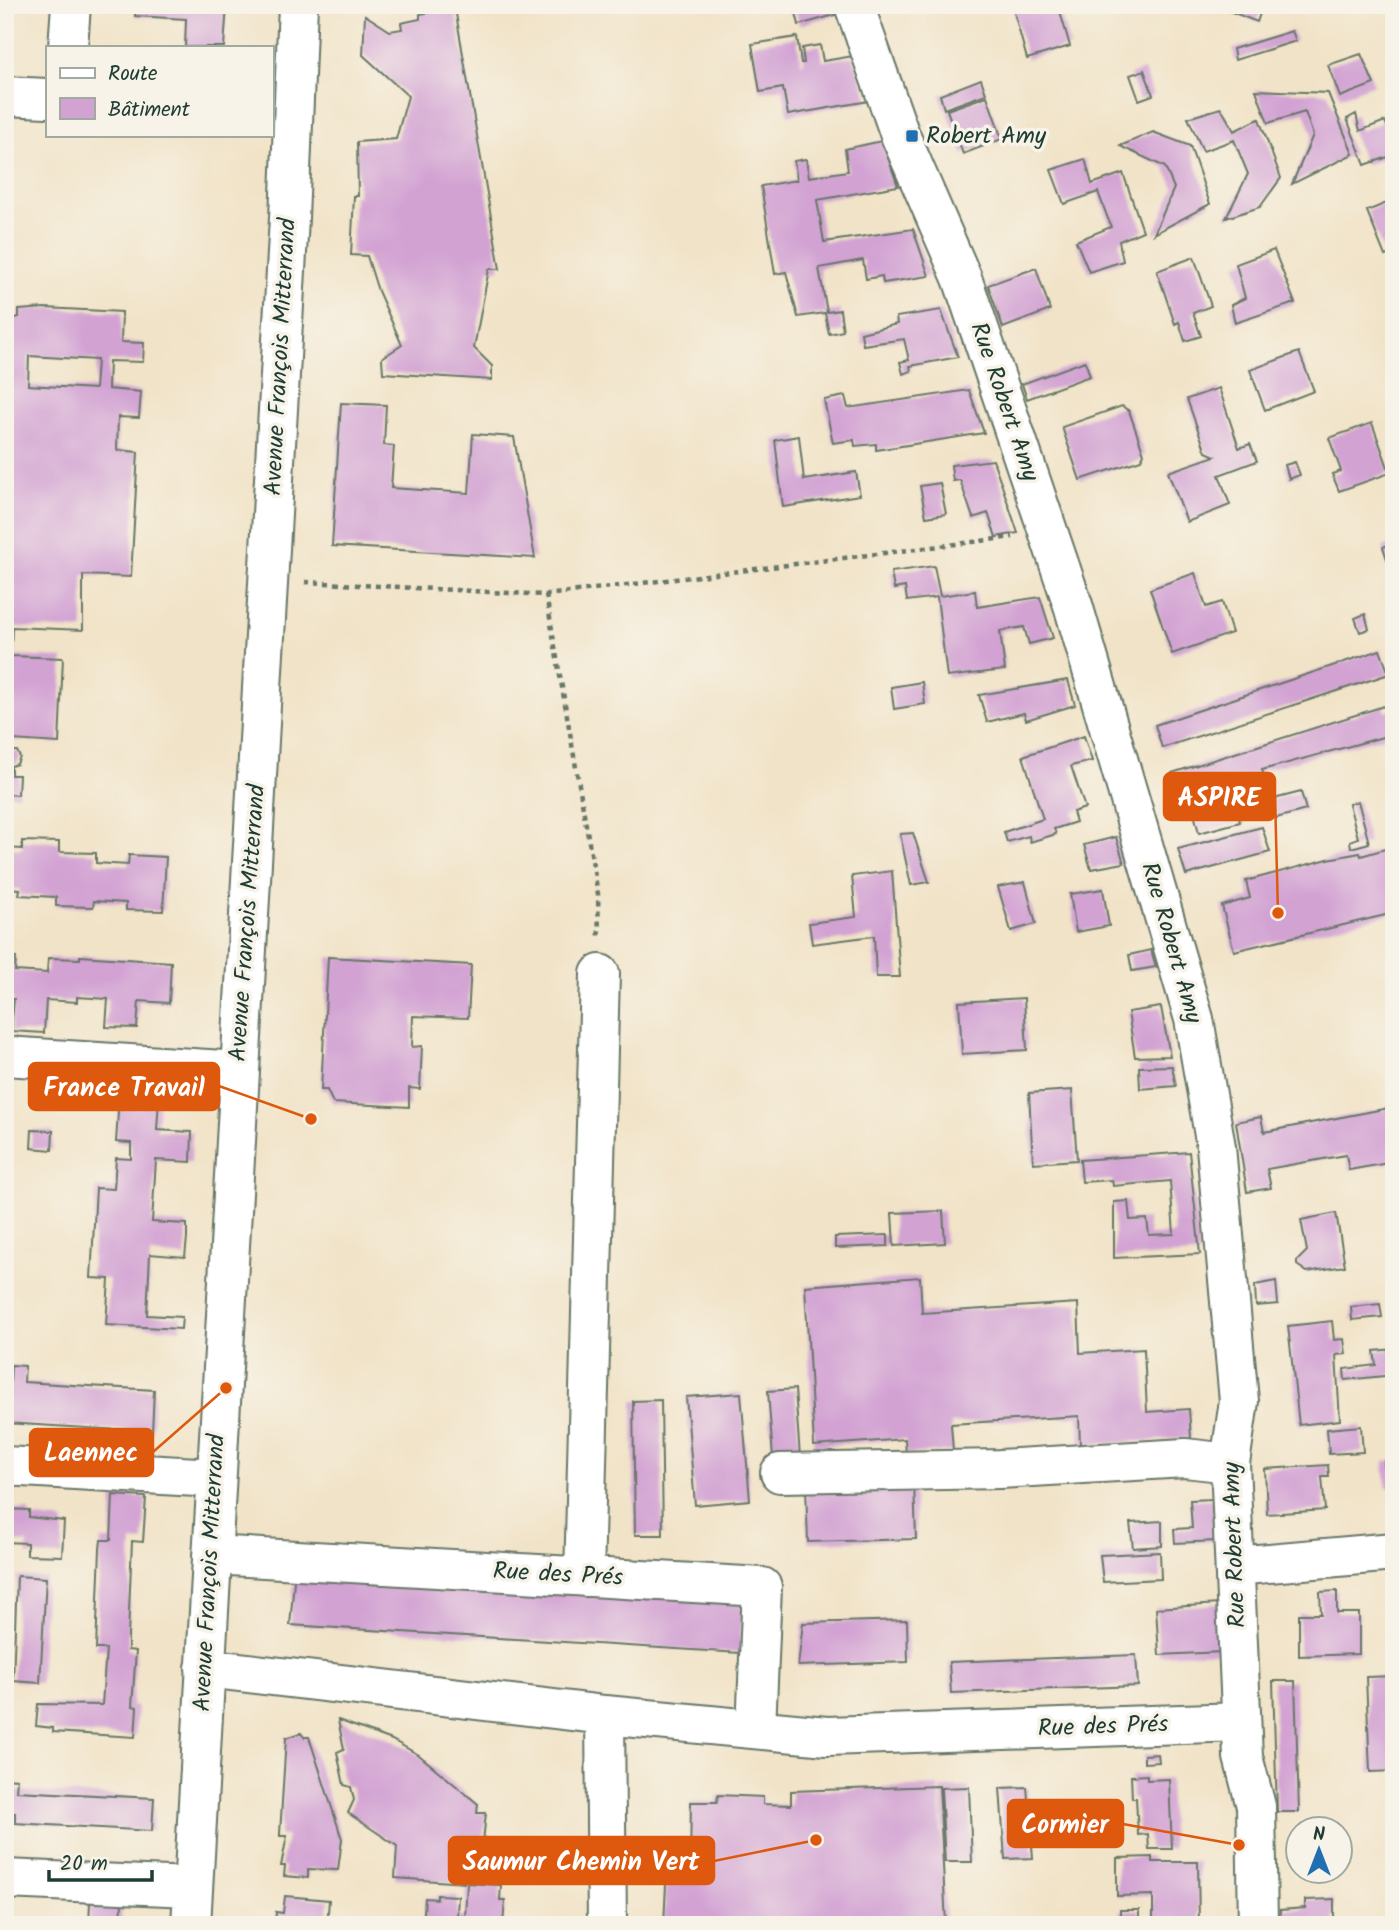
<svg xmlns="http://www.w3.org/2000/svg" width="1399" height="1930" font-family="Kalam,sans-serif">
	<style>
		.building { fill: #d2a2d3; fill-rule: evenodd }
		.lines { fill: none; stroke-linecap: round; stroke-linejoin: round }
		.minor-casing { stroke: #687767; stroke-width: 42 }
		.path { stroke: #687767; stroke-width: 4.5; stroke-dasharray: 5 5; stroke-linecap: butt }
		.minor { stroke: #fff; stroke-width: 38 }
		.poi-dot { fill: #1f6fb2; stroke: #f7f3e8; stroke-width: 2.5 }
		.labels { text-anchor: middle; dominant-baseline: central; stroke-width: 7; stroke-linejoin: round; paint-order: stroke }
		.poi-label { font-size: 24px; fill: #1f3d34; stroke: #f7f3e8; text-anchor: start }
		.street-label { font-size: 24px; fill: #1f3d34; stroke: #f7f3e8 }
		.leader { fill: none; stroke: #de580e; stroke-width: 2.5 }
		.callout-dot { fill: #de580e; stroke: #f7f3e8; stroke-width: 2.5 }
		.callout { fill: #de580e; stroke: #de580e; stroke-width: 2.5 }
		.callout-label { font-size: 26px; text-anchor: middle; font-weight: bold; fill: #fff }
	</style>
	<rect width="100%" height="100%" fill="#f7f3e8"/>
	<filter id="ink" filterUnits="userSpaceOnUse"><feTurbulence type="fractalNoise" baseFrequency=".0143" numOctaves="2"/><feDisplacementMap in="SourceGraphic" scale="14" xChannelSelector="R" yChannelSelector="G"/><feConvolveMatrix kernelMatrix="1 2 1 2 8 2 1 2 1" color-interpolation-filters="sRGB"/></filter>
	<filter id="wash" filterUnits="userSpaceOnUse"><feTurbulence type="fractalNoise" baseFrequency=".00686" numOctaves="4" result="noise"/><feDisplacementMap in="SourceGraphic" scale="28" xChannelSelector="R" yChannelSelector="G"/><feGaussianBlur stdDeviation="1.57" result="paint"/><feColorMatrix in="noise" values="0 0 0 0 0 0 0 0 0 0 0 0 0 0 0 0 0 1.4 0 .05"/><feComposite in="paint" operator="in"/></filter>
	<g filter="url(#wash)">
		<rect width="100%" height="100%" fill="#f1e3c7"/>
		<g id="blocks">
			<path class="building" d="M136 5H227L224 47H185L186 19 135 16Z
				M794 5H835L838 14 799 25Z
				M1012 5H1058L1070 46 1027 59Z
				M1214 5H1263L1257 22Z
				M455 8 500 269H489L474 348 492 366V380L383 373 382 358 402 345 378 291 367 256 351 255 354 196H358L357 142 396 139 408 96 363 55 365 15 390 31 402 29 401 23 420 19V14Z
				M1292 31 1296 41 1235 60 1233 49Z
				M797 37 801 63H804L802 48 820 45 823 61 853 56 869 101 788 115 783 88 760 92 752 44Z
				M1361 54 1374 84 1340 97 1328 65Z
				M1144 70 1153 95 1139 100 1130 75Z
				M981 79 986 94 944 109 940 95Z
				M1256 90 1328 93 1353 154 1292 184 1313 135 1305 112 1268 123Z
				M987 96 1002 139 963 154 947 110Z
				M1221 108 1234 131 1259 119 1281 178 1260 207 1226 218 1248 174 1234 140 1203 151 1188 118Z
				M1356 114 1360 131 1385 121 1394 143V155L1365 165 1347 119Z
				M1153 132 1190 146 1210 204 1154 234 1174 188 1165 167 1120 146Z
				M882 141 898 186 817 200 824 242 913 229 929 276 883 283 882 276 866 279 863 260 819 268 827 312 840 310 843 331 829 334 825 313 798 317 786 272 775 274 761 186 797 180 794 161 806 159 809 177 848 171 845 149Z
				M1085 159 1092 184 1123 173 1143 231 1119 241 1123 261 1089 272 1076 241 1111 227 1098 192 1064 204 1051 170Z
				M1394 200V253L1385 256 1367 211Z
				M1274 250 1295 303 1235 323 1231 305 1245 298 1236 264Z
				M1194 257 1211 306 1193 313 1201 336 1185 341 1179 322 1175 324 1157 271Z
				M1036 268 1050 310 1003 328 988 285Z
				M45 308 122 312 121 342 144 343 143 362 109 361 108 389 141 392 139 418 118 417 117 450 138 452 131 577 83 575V630L12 627 11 656 63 658 59 743 13 740 12 751H17L20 757 17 764 11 766V775H19L18 795 5 794V321L19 317V310ZM29 356 97 360 95 389 28 385Z
				M941 310 958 357 910 366 911 371 903 374 900 362 909 360 904 339 863 345 861 333 897 324 896 317Z
				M1299 352 1314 391 1265 410 1250 370Z
				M1085 361 1090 376 1027 399 1022 384Z
				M1219 388 1239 448 1250 444 1257 461 1219 475 1230 505 1187 522 1168 472 1215 456 1206 452 1187 399Z
				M969 390 984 433 876 450V444L855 446 854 440 833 443 824 400 845 396 848 408Z
				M341 403 386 405 384 445 394 446 391 488 469 493 473 434 514 437 535 558 332 546Z
				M1122 406 1129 411 1144 454 1141 460 1080 480 1062 427Z
				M1372 423 1390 473 1339 491 1332 474 1341 471 1329 438Z
				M799 436 804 480 856 472 860 495 783 507 775 440Z
				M993 460 998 474 1018 533 996 537 988 513 973 518 960 480 953 481 951 465Z
				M1295 462 1300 475 1289 479 1285 465Z
				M940 483 946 514 926 517 920 486Z
				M1394 543V577H1393L1383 547Z
				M934 566 940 596 975 591 977 607 1040 597 1053 638 1029 644 1024 627 1000 631 1005 670 947 677 937 597 907 601 905 587 894 589 891 572Z
				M1195 573 1206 607 1222 602 1232 633 1172 654 1150 589Z
				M1365 614 1369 629 1360 632 1355 618Z
				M1380 650 1389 674 1162 748 1155 725Z
				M1068 680 1075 705 1026 720 1024 713 987 722 979 695Z
				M922 682 925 704 894 709 891 687Z
				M1384 706 1386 712 1394 709V734L1262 770 1265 778 1250 782 1251 789 1233 794 1240 822 1199 833 1190 798 1231 787 1229 779 1178 793 1172 773Z
				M1084 736 1092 761 1071 766 1085 808 1073 812 1076 822 1054 829 1056 834 1030 842 1029 836 1007 842 1004 832 1043 819 1023 756Z
				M1301 792 1306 810 1276 818 1270 800Z
				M1358 801 1369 843 1351 848 1350 841 1358 838 1349 804Z
				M1262 827 1270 852 1186 875 1178 849Z
				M913 833 929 882 911 885 900 834Z
				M1116 837 1124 863 1091 869 1084 845Z
				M22 841 59 842V852L96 853V863L128 865 129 855 166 857 163 911 126 910V903L94 901 93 907 56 906V897L19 895 20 889 5 888V848L22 849Z
				M1392 847 1394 913 1234 951 1222 906 1250 898 1246 881 1328 859 1360 853 1361 856Z
				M892 871 900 977H876L874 936 812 944 809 923 856 917 852 876Z
				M1025 882 1036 924 1011 931 998 887Z
				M1103 889 1109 926 1076 932 1070 894Z
				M1151 950 1156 967 1132 971 1129 955Z
				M80 956 171 962 169 1003 139 1001 137 1028 106 1027 108 999 77 997V1002L46 1000 44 1033 11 1031 14 999 5 998V957L16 958 15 971 47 973 48 958 80 959Z
				M328 957 471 965 468 1018 413 1016 412 1047 422 1046 420 1089 409 1088V1107L333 1103 327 1090H321Z
				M1024 998 1027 1050 962 1054 959 1002Z
				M1161 1007 1170 1056 1135 1057 1128 1012Z
				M1172 1066 1176 1086 1140 1089 1139 1067Z
				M1072 1090 1077 1160 1033 1163 1029 1093Z
				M119 1097 159 1099 157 1130 192 1132 191 1162 156 1160 152 1222 187 1224V1238L185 1257 150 1254 147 1315 182 1317 181 1329 106 1325 109 1279 91 1278 96 1188 114 1189 116 1158 131 1159V1143L116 1142Z
				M1394 1107V1162L1349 1170 1346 1155 1267 1169 1271 1188 1247 1192 1236 1122 1261 1117 1264 1132Z
				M32 1130 53 1131 52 1150 31 1148Z
				M1189 1152 1200 1254 1114 1258V1202L1128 1201 1130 1220 1147 1219 1149 1235 1174 1234 1170 1181 1113 1186 1112 1180 1082 1182 1080 1160Z
				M943 1211 945 1243 894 1246 892 1213Z
				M1336 1213 1345 1266 1307 1272 1297 1265V1261L1307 1251 1301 1220Z
				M888 1235V1246L835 1248V1237Z
				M920 1277 922 1313 1078 1303 1080 1353 1144 1349 1147 1412 1189 1409 1191 1438 1080 1445 1079 1416 951 1424 953 1451 906 1454 905 1439 814 1446 805 1286Z
				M1276 1281 1278 1304 1256 1306 1255 1285Z
				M1380 1304 1382 1317 1352 1320 1351 1307Z
				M1332 1321 1334 1340 1344 1339 1346 1354 1336 1355 1340 1420 1299 1425 1288 1326Z
				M1394 1349V1375L1345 1380 1344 1369 1376 1365 1374 1351Z
				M11 1365 25 1366 24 1382 154 1390 152 1432 5 1423V1381L10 1382Z
				M795 1389 800 1457 773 1458 768 1391Z
				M741 1393 750 1500 695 1505 686 1397Z
				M661 1400 663 1535H635L633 1401Z
				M1361 1426 1363 1452 1329 1454 1327 1429Z
				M1394 1460V1488H1386L1384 1461Z
				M1328 1465 1329 1477H1322L1325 1510 1267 1514 1265 1469Z
				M914 1482 916 1539 808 1542 806 1487Z
				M113 1495 146 1497 143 1542 132 1541 128 1635V1650L136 1651 132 1706 137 1707 135 1737 53 1732V1728L36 1726 38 1704 102 1705 106 1649H96L100 1549 101 1540H111Z
				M1214 1499 1216 1541 1175 1543 1174 1529 1192 1528 1190 1500Z
				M5 1509 29 1510V1517L64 1521 62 1556 27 1555V1543L5 1542Z
				M1162 1521V1546L1133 1548 1130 1523Z
				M1160 1552 1161 1579 1103 1582 1100 1555Z
				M295 1570 743 1599 740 1653 290 1625Z
				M17 1576 46 1578 40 1683 13 1681Z
				M1337 1591V1613H1359V1654L1299 1656V1614H1321L1320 1592Z
				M1219 1604 1222 1652 1159 1655 1156 1608Z
				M907 1620 908 1662 798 1666 803 1623Z
				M1136 1655 1138 1686 951 1693 949 1662Z
				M1393 1676 1394 1771 1370 1772 1366 1677Z
				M1273 1681H1295L1299 1812H1277Z
				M338 1720 392 1740 419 1755 478 1804 477 1813H486L481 1862 476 1861V1869L465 1868 464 1883 395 1878 397 1846 348 1813 354 1800 351 1787 344 1785 337 1752 344 1749Z
				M301 1733 304 1737H309L342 1839 338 1870 308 1869V1878L284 1876 285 1866H281L287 1836H280V1834L286 1738Z
				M1158 1754 1159 1762 1144 1763V1755Z
				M1147 1775V1780L1169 1779 1172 1849H1149L1148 1834 1138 1835 1136 1798H1132L1131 1776Z
				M5 1778 17 1779 16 1791 154 1798 152 1831 15 1823V1813H5Z
				M939 1786 946 1925H664L667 1864 690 1865 691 1802H717L718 1795 763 1797V1804L791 1805V1791Z
				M969 1787 972 1862H945L941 1788Z
				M1027 1787 1033 1858 1005 1859 1000 1788Z
				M1152 1857V1862H1198L1199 1925H1153V1895L1117 1896V1858Z
				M467 1883 501 1885 500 1900H505L503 1925H423L425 1898 437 1899V1895L458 1896 457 1916 465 1917Z
				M285 1896 329 1900 327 1925H275L276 1912 283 1913Z
				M1334 1899V1925H1281L1280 1910 1305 1908V1900Z
				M90 1901 122 1903 121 1925H89Z
				M1120 1910H1139V1920L1120 1921Z"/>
		</g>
	</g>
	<g filter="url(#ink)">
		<use href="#blocks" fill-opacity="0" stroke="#687767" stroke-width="2"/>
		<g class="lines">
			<g class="minor-casing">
				<path id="minor" d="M854 5 900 135 962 278 1011 422 1073 605 1194 1019 1216 1147 1239 1401 1230 1463 1243 1757 1256 1806 1258 1925
					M68 47 71 5
					M5 96 47 98
					M5 1056 239 1071
					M5 1466 215 1478
					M780 1473 1000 1469 1185 1458 1230 1463
					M212 1555 762 1587 756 1729
					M1235 1566 1394 1552
					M584 1577 600 974
					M205 1668 605 1715 827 1736 1241 1722
					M605 1715 607 1925
					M5 1879 191 1887
					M191 1925 289 218 298 5"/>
			</g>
			<path class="path" d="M305 582 546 595 1013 537
				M546 595 598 894 599 939"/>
			<use href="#minor" class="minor"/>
		</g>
	</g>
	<rect class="poi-dot" x="905" y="129" width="14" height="14" rx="3.5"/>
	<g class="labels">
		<g class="poi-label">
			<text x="926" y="136">Robert Amy</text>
		</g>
		<g class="street-label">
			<text transform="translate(281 357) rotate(-87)">Avenue François Mitterrand</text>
			<text transform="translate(1004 402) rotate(71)">Rue Robert Amy</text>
			<text transform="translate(248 923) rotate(-86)">Avenue François Mitterrand</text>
			<text transform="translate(1171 943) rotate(74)">Rue Robert Amy</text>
			<text transform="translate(1235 1545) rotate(-92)">Rue Robert Amy</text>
			<text transform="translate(210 1573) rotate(-87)">Avenue François Mitterrand</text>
			<text transform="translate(558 1575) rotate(3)">Rue des Prés</text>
			<text transform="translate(1103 1727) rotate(-2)">Rue des Prés</text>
		</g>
	</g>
	<path class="leader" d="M1278 913L1275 797M311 1119L219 1086M226 1388L153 1452M1239 1845L1123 1824M816 1840L714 1861"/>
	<g class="callout-dot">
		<circle cx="1278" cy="913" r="7"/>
		<circle cx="311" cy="1119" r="7"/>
		<circle cx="226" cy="1388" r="7"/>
		<circle cx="1239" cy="1845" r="7"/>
		<circle cx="816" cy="1840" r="7"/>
	</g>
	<g class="callout">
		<rect x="1164" y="773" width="111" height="47" rx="7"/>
		<rect x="29" y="1063" width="190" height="47" rx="7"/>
		<rect x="30" y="1429" width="123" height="47" rx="7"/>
		<rect x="1008" y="1800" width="115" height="47" rx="7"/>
		<rect x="449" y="1837" width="265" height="47" rx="7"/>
	</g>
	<g class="callout-label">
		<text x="1219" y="806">ASPIRE</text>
		<text x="124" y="1096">France Travail</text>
		<text x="91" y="1461">Laennec</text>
		<text x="1065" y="1833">Cormier</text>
		<text x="581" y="1870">Saumur Chemin Vert</text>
	</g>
	<rect width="1399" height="1930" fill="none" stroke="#f7f3e8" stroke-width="28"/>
	<rect x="46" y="46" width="228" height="91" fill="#f7f3e8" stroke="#a1aaa0" stroke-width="2"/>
	<rect x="60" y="68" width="35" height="10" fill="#ffffff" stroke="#a1aaa0" stroke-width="2"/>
	<text x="108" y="80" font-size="21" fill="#1f3d34">Route</text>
	<rect x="60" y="98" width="35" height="21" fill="#d2a2d3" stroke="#a1aaa0" stroke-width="2"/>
	<text x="108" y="116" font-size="21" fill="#1f3d34">Bâtiment</text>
	<g transform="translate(1319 1850)"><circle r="33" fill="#f7f3e8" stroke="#a1aaa0" stroke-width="2"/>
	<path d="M0-5L12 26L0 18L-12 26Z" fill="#1f6fb2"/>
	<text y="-10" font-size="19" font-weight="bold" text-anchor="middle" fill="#1f3d34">N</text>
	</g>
	<path d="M49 1870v10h103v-10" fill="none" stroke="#1f3d34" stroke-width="3.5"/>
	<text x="60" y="1870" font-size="21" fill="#1f3d34" stroke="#f7f3e8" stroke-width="5" paint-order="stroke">20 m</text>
</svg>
